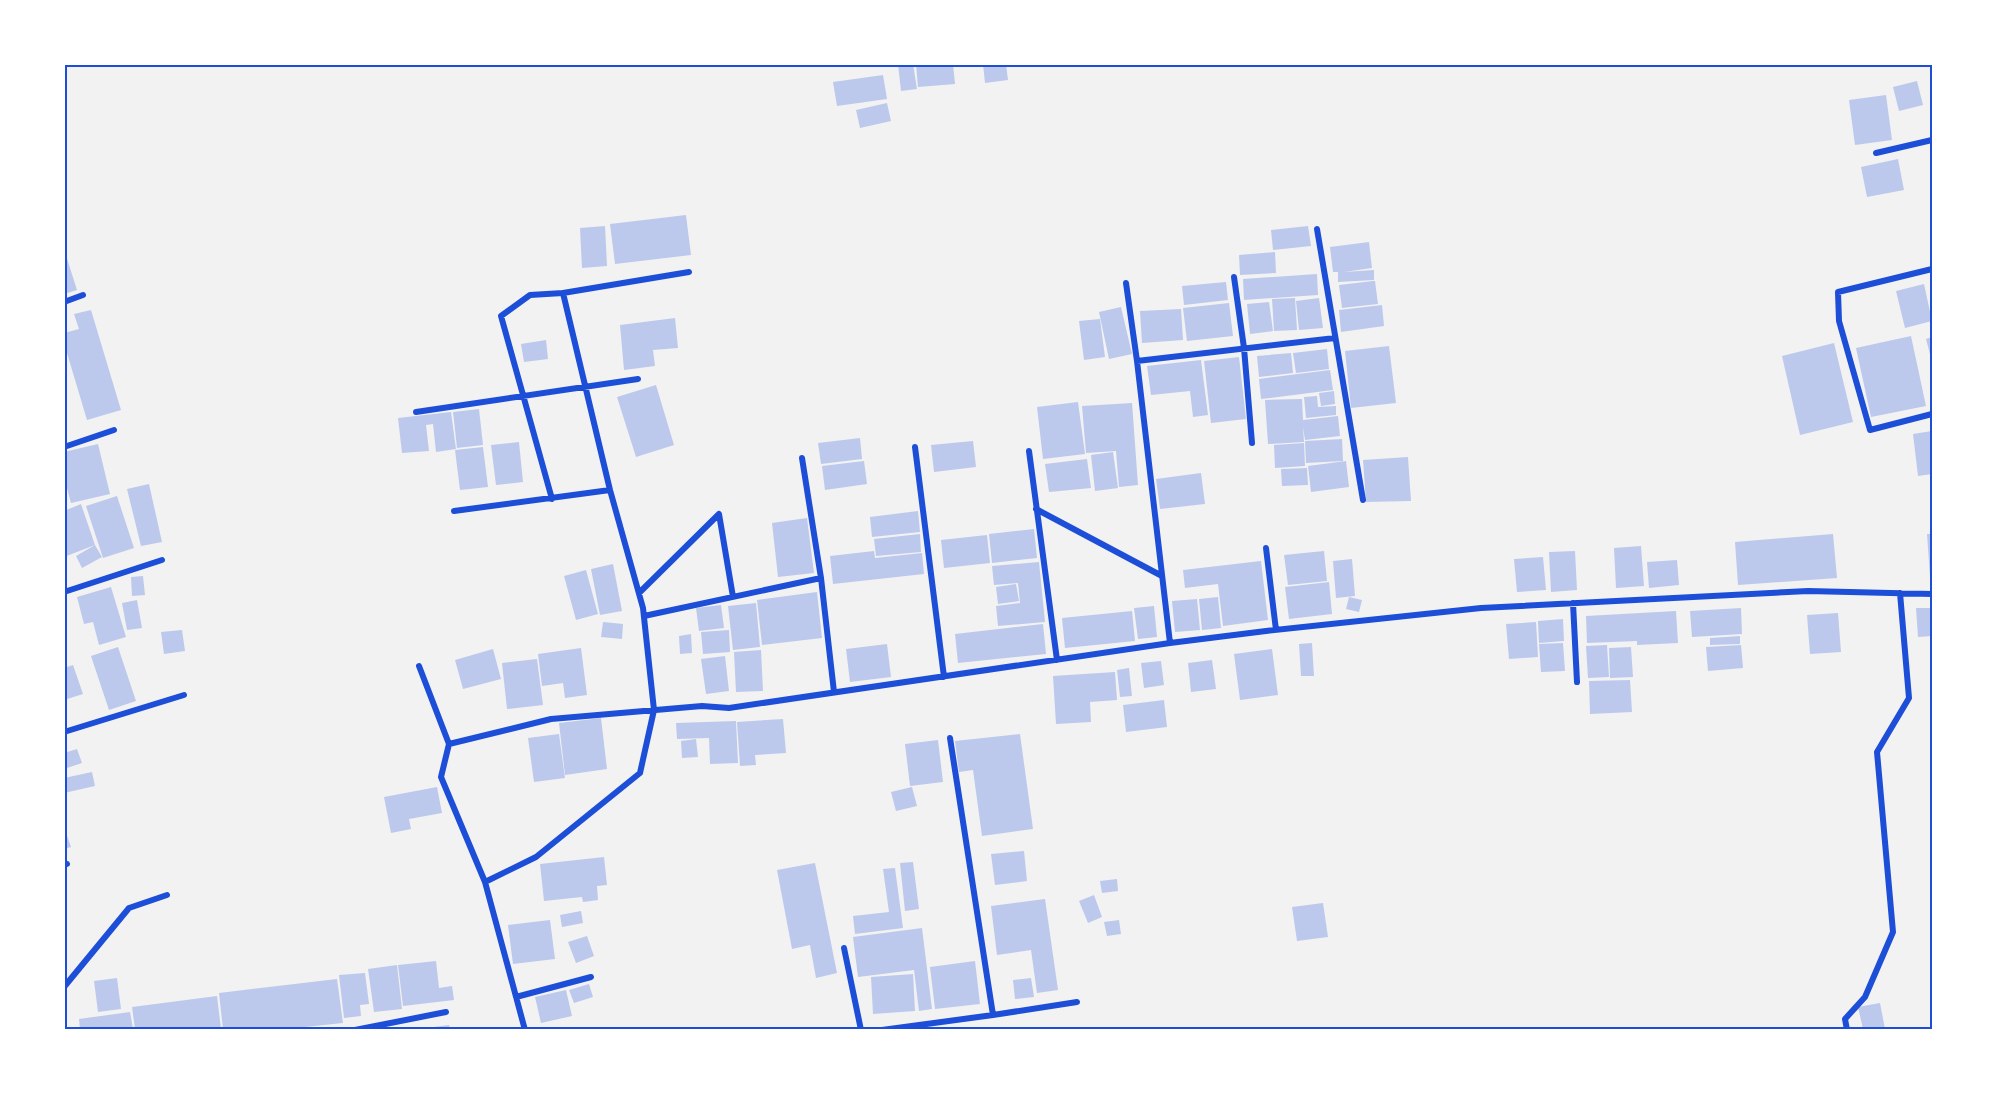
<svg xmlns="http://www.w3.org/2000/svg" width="1997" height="1094" font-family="Overpass,sans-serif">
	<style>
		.building { fill: #bdc9ec }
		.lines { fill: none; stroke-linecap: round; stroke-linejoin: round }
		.minor { stroke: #1d4ed8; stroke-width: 6 }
		.neatline { fill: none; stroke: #1d4ed8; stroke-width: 2 }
	</style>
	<rect width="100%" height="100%" fill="#f2f2f2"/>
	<path class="building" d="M898 64H913L917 89 901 91Z
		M916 64H953L955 84 918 87Z
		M983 64H1006L1008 80 985 83Z
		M883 75 887 99 837 106 833 82Z
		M1917 81 1923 105 1899 111 1893 87Z
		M1886 95 1892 140 1855 145 1849 100Z
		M887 103 891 121 860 128 856 110Z
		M1898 159 1904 190 1867 197 1861 167Z
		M686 215 691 255 615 264 610 224Z
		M605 226 607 266 582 268 580 228Z
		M1308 226 1311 246 1273 250 1271 230Z
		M1369 242 1372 268 1344 272 1374 270V280L1338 282V272H1333L1330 247Z
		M64 249 77 290 64 294Z
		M1275 252 1276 273 1240 275 1239 255Z
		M1317 274 1318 295 1244 300 1243 279Z
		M1373 281H1375L1378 304 1342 308 1339 285Z
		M1226 282 1228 300 1184 305 1182 286Z
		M1924 284 1932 321 1905 328 1896 291Z
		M1295 298 1297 330 1274 331 1272 299Z
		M1319 298 1323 328 1299 330 1296 301Z
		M1269 302 1273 331 1250 334 1247 304Z
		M1229 303 1233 336 1187 341 1183 308Z
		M1382 305 1384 326 1341 332 1339 310Z
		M1121 307 1132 354 1109 359 1099 312Z
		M1181 309 1183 340 1142 343 1140 311Z
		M91 310 121 410 87 420 64 343V333L79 329 74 314Z
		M675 318 678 348 653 350 655 366 624 370 620 325Z
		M1100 319 1105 357 1084 360 1079 321Z
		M1911 336 1926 406 1871 417 1856 348Z
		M1932 337V362L1926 339Z
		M546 340 548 359 524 362 521 344Z
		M1834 343 1853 422 1800 435 1782 356Z
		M1389 346 1396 403 1351 408 1345 351Z
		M1327 349 1329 369 1296 373 1293 353Z
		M1291 353 1293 373 1259 377 1257 356Z
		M1239 357 1246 419 1211 423 1204 361Z
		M1201 360 1208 415 1193 417 1190 391 1151 395 1147 366Z
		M1330 370 1333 390 1261 399 1259 379Z
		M656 385 674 445 636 457 617 397Z
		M1334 391 1335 404 1321 406 1319 393Z
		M1317 396 1318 407 1336 406V415L1306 418 1304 397Z
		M1302 399 1303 420 1338 416 1340 436 1305 440 1303 427 1304 442 1268 444 1265 400Z
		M1078 402 1085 454 1043 459 1037 407Z
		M1132 403 1138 485 1119 487 1116 451 1086 453 1082 406Z
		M479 409 483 445 457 448 453 412Z
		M451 412 456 449 436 452 433 424 426 425 429 451 402 453 398 418Z
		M1932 431V474L1918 476 1913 434Z
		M860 438 862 459 821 464 818 443Z
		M1342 439 1343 461 1306 463 1305 441Z
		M973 441 976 467 934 472 931 445Z
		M519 442 523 482 496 485 491 445Z
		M1304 443 1305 466 1275 468 1274 445Z
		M98 444 110 494 71 503 64 477V452Z
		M483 447 488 487 460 490 455 450Z
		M1113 452 1118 488 1095 491 1091 455Z
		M1408 457 1411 501 1366 502 1363 460Z
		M1087 459 1091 488 1049 492 1045 464Z
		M864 461 867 484 825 490 822 466Z
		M1346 461 1349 487 1311 492 1308 466Z
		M1307 468 1308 485 1282 486 1281 469Z
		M1201 473 1205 504 1160 509 1156 479Z
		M149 484 162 542 141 546 127 489Z
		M117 496 134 548 103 558 86 506Z
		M81 504 95 545 102 557 82 568 76 556 95 545 64 557V511Z
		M918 511 920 532 872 537 870 517Z
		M807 518 814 573 778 577 772 523Z
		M1034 529 1037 558 992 563 989 534Z
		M920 534 921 552 876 556 874 539Z
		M1833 534 1837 578 1738 585 1735 542Z
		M1927 534H1932V577H1930Z
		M987 535 990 563 944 568 941 540Z
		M1641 546 1644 586 1616 588 1614 548Z
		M874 551 875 558 922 553 924 574 833 584 830 556Z
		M1324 551 1327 581 1288 585 1284 555Z
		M1575 551 1577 590 1551 592 1549 552Z
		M1543 557 1546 590 1517 592 1514 559Z
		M1352 559 1355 596 1336 598 1333 561Z
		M1677 560 1679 585 1649 588 1647 562Z
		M1261 561 1268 620 1223 626 1218 584 1185 588 1183 570Z
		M1039 562 1045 622 998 626 996 606 1020 603 1018 583 994 585 992 566Z
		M613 564 622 611 600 615 591 569Z
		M586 570 598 614 576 620 564 576Z
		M143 576 145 595 132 596 131 577Z
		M1329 582 1332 614 1289 619 1285 587Z
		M1016 584 1019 601 998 604 996 587Z
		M111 587 126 637 99 645 93 622 84 624 77 597Z
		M817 592 822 638 762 645 757 600Z
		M1218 597 1221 628 1202 630 1199 599Z
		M1349 597 1362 600 1359 612 1346 609Z
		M1197 599 1200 630 1175 632 1172 601Z
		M137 600 142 628 127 630 122 603Z
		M756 603 760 647 733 650 728 606Z
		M721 605 724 628 699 631 696 608Z
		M1154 606 1157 637 1138 639 1134 608Z
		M1741 608 1742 634 1692 637 1690 611Z
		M1916 608H1932V636L1918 637Z
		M1132 611 1135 641 1065 648 1062 618Z
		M1676 611 1678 643 1637 645V641L1587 643 1586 616Z
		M1838 613 1841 652 1810 654 1807 615Z
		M1563 619 1564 641 1539 643 1538 621Z
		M603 622 623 624 622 639 601 637Z
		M1536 622 1538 657 1509 659 1506 624Z
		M1043 624 1046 654 958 663 955 634Z
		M182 630 185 651 164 654 161 632Z
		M729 630 730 652 703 654 701 632Z
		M691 634 692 653 680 654 679 636Z
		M1740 636V644L1710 645V638Z
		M1312 643 1314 676H1301L1299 644Z
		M1563 643 1565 671 1541 672 1539 644Z
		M887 644 891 677 850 682 846 649Z
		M1607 645 1609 677 1588 678 1586 646Z
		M1741 645 1743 668 1708 671 1706 647Z
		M118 647 136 701 109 710 91 656Z
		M1631 647 1633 677 1610 678 1609 648Z
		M581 648 587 695 565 698 563 683 542 686 538 654Z
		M493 649 501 679 463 689 455 660Z
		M1272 649 1278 695 1240 700 1234 654Z
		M761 650 763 691 736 692 734 652Z
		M725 656 729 691 706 694 701 659Z
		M537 659 543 705 507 709 502 663Z
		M1212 660 1216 689 1191 692 1188 663Z
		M1161 661 1164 685 1144 688 1141 663Z
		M73 665 83 694 64 700V668Z
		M1129 668 1132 696 1120 697 1117 670Z
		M1115 672 1117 700 1090 702 1091 722 1056 724 1053 676Z
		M1630 680 1632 712 1590 714 1589 681Z
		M1164 700 1167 727 1126 732 1123 705Z
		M601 718 607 769 565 775 559 723Z
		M783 719 786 753 755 755 756 765 740 766 737 722Z
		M736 721 738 763 710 764 709 738 677 739 676 723Z
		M559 734 565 778 534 782 528 738Z
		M1020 734 1033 829 982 836 973 770 959 772 955 741Z
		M696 739 698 757 682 758 681 741Z
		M938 740 943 782 910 786 905 744Z
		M77 749 82 763 64 769V753Z
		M92 772 95 786 64 793V778Z
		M437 787 442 813 409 819 411 829 391 833 384 797Z
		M912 787 917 806 896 811 891 792Z
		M64 827 71 847 64 849Z
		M1024 851 1027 881 995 885 991 854Z
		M604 857 607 885 597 886 598 900 583 902 582 897 544 901 540 864Z
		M913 862 919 909 905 911 900 863Z
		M815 863 837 973 816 978 810 945 792 949 777 870Z
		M895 868 903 928 855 934 853 916 889 912 883 869Z
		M1117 879 1118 891 1102 893 1100 881Z
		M1094 895 1102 917 1088 923 1079 901Z
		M1045 899 1058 990 1037 993 1031 950 997 955 991 906Z
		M1323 903 1328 937 1297 941 1292 907Z
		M581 911 583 923 562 927 560 915Z
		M550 920 555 959 513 964 508 925Z
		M1119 920 1121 934 1107 936 1104 922Z
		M922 928 932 1009 919 1011 914 970 858 977 853 937Z
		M587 936 594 956 576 963 568 942Z
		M436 961 439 988 452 986 454 1000 403 1006 398 965Z
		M975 961 980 1004 935 1009 930 967Z
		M397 965 402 1009 374 1012 368 969Z
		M365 973 369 1004 360 1005 361 1016 344 1018 339 975Z
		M913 974 915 1011 873 1014 871 977Z
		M117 978 121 1009 98 1012 94 981Z
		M1031 978 1034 997 1015 999 1013 980Z
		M337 979 343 1023 286 1029H223L219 993Z
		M589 984 593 997 574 1003 569 990Z
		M566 990 572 1016 541 1023 535 997Z
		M217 996 221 1029H135L132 1007Z
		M1880 1003 1885 1029H1863L1858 1007Z
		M130 1012 133 1029H80L79 1019Z
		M449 1025 450 1029H435L434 1027Z"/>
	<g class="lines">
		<path class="minor" d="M1876 153 1932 140
			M1317 229 1363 500
			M1932 269 1838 292 1839 321 1870 430 1932 414
			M1234 277 1244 348 1252 443
			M1126 283 1137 361
			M64 302 83 295
			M416 412 638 379
			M64 447 114 430
			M915 447 944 677
			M1029 451 1057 660
			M802 458 821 578 834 692
			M552 499 501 316 530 295 563 293
			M1036 509 1162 576
			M454 511 610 490
			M1266 548 1276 630
			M64 592 162 560
			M639 593 719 514 733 597
			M1573 603 1577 682
			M644 616 821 578
			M1170 643 1137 361 1335 338
			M419 666 449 744
			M64 732 184 695
			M64 865 67 864
			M485 882 536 857 640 773 654 710 643 608 610 490 563 293 689 272
			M844 948 861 1030
			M64 987 129 908 167 895
			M516 997 591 977
			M993 1015 1077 1002
			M355 1030 446 1012
			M525 1030 485 882 441 777 449 744 551 719 702 706 729 708 1170 643 1266 631 1481 608 1808 591 1932 594
			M882 1030 993 1015 950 738
			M1847 1030 1845 1019 1865 997 1893 932 1877 752 1909 698 1900 593"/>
	</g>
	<rect width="1997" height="1094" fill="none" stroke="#ffffff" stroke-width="132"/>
	<rect x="66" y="66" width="1865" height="962" class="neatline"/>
</svg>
